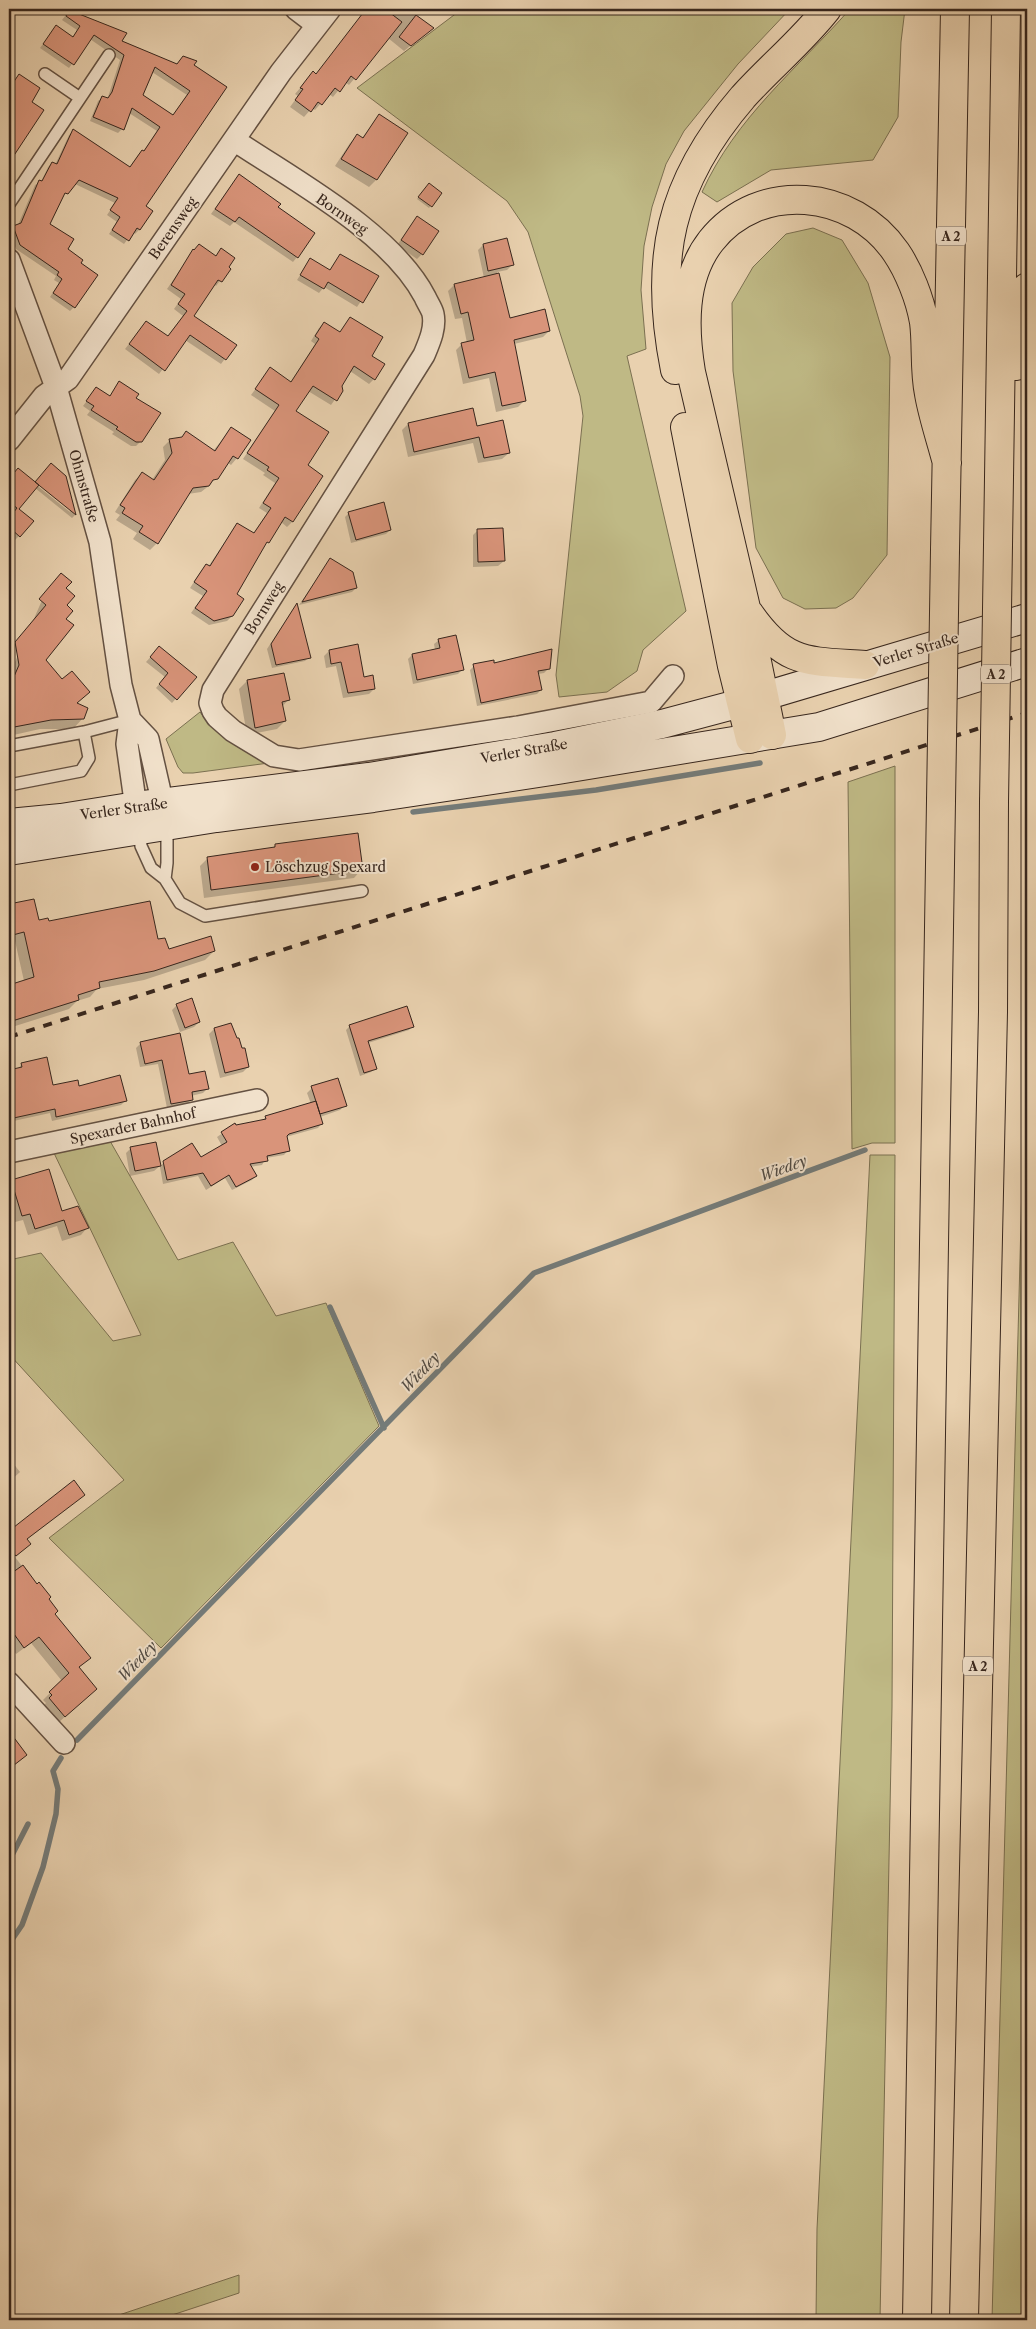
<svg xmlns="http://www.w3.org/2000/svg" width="1036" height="2329" font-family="'Libre Caslon Text',serif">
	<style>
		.green { fill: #bfb985; stroke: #7b7051 }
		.shadow { fill: #0003; fill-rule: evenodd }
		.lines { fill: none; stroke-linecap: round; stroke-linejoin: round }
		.stream { stroke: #747b79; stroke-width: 5.5 }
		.building { fill: #d9947a; stroke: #37261d; fill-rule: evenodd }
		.lane-casing { stroke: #645142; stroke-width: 14 }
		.street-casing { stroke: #645142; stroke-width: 24 }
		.secondary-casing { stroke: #37261d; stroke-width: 30 }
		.highway-casing { stroke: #37261d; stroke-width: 30 }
		.lane { stroke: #f1e1cb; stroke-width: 11 }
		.street { stroke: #f1e1cb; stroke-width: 21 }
		.secondary { stroke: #f1e1cb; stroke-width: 28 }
		.highway { stroke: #e9d1af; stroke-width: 28 }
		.rail { stroke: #37261d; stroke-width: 4; stroke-dasharray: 9 9; stroke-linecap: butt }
		.highway-bridge-casing { stroke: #37261d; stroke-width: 30; stroke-linecap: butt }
		.highway-bridge { stroke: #e9d1af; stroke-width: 28 }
		.poi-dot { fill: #8f2418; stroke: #f1e1cb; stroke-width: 2 }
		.labels { text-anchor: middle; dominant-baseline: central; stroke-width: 4; stroke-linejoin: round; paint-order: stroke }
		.shield { fill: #f1e1cb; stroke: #6f5e51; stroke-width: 1 }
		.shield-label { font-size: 12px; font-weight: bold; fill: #37261d }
		.street-label { font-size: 14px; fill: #37261d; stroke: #f1e1cb }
		.poi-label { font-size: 14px; fill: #37261d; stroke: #f1e1cb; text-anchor: start }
		.water-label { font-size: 15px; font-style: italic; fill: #504a43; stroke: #f1e1cb }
	</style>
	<rect width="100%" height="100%" fill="#e9d1af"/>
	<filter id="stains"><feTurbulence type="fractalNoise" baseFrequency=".004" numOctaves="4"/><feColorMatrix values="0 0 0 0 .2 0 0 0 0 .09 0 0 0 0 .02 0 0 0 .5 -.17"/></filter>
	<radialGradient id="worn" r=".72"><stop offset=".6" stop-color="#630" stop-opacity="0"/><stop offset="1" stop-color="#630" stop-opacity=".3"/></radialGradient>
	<path class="green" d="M462 9H790L738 64 684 131 666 164 652 207 644 246 641 290 646 349 627 356 686 611 643 650 637 671 607 692 559 697 556 675 583 416 580 396 528 232 507 201 357 88Z
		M850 9H905L901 42 898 117 873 160 771 170 717 202 702 192C736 117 797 69 850 9Z
		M813 228 842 240 868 283 890 357 887 555 853 598 836 608 805 609 783 598 756 548 733 371 732 303 753 267 786 234Z
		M200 712C217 737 242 751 269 763L193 773H183L178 767 166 739Z
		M895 766V1143H872L852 1149 848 782Z
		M1027 994V2320H992Z
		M110 1141 178 1260 233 1242 276 1316 326 1303 379 1426 161 1648 49 1538 124 1480 9 1354V1260L41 1253 113 1341 141 1335 53 1151Z
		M870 1155H895L892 1707 880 2320H816L817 2229Z
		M239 2275V2293L157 2320H104Z"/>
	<path class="shadow" d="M9 9H17L9 25Z
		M366 9H408L432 28 404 51 388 38 349 85 345 82 333 97 329 94 315 110 312 108 304 117 290 107 298 96 295 94 313 73 316 75Z
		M69 11 120 41 177 65 183 58 226 87 144 206 152 211 139 230 135 234 133 232 124 244 109 234 117 222 107 215 115 203 75 184 61 197 48 224 79 263 74 307 70 311 50 297 59 283 54 280 56 276 16 249 10 231 18 225 35 185 41 182 48 167 52 163 55 165 69 135 73 131 129 168 138 155 142 151 143 152 157 131 129 113 122 129 118 133 90 121 98 101 103 97 107 99 108 97 120 60 90 39 69 68 40 48 56 26 72 38 77 30 62 20ZM152 72 187 95 172 116 142 95Z
		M19 75 31 103 42 110 9 160V89Z
		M379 116 406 133 376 180 369 187 335 166 350 143 358 136 362 138Z
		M239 175 277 208 297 257 293 262 234 222 230 226 211 214Z
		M427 186 441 194 429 208 417 199Z
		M417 218 422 254 417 259 397 245Z
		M506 240 512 265 507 270 497 272 509 319 549 331 543 337 514 344 524 401 518 407 496 412 489 378 463 384 456 350 462 344 467 343 462 318 455 319 448 291 454 285 484 278 478 250 483 245Z
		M221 250 229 269 216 286 214 284 193 316 235 345 221 364 185 340 159 374 125 349 142 327 167 337 183 316 174 309 181 299 167 289 193 251 215 257Z
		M341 255 377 277 357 307 324 287 319 293 297 280 310 260 329 271Z
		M350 318 370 356 374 379 369 384 350 371 340 386 341 391 331 405 308 391 294 411 306 466 321 476 292 522 287 527 281 522 263 547 235 595 232 616 227 621 209 625 191 613 203 596 190 588 201 571 206 566 208 567 237 524 253 534 267 513 259 508 275 483 263 475 265 473 243 459 275 411 251 395 270 369 290 383 315 344 311 341 319 328 324 323 339 333Z
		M120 382 135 398 141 441 136 446H131L112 434 114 432 87 415 90 411 83 406 96 389 109 397Z
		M408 424 476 428 509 453 502 459 478 463 473 443 408 457 402 430Z
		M231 429 237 458 231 465 227 462 210 485 201 492 188 494 157 543 150 550 133 539 137 533 116 520 120 515 115 512 135 480 142 474 152 480 165 460 163 447 170 440 180 439 186 433 213 451Z
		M18 470 70 512 65 477 75 515 72 518 35 488 17 509 19 536 15 540 9 535V481Z
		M349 513 390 530 386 534 351 543 345 517Z
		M478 530 504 561 498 566 473 567V535Z
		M330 560 356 588 352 592 299 605Z
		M46 591 65 605 64 619 44 660 62 681 88 692 76 704 83 718 73 729H40L9 736V676Z
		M296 605 309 657 305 661 272 668 267 649Z
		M439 640 462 670 458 674 413 684 408 659 412 655 435 650 434 644Z
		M329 651 363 678 374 689 369 694 343 698 336 666 326 668 324 656Z
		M155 652 195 677 172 703 156 688 165 677 146 662Z
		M493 664 549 668 544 673 538 674 541 690 537 694 477 706 470 670 474 666Z
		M283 675 288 700 282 707 285 721 277 729 247 735 239 689 247 681Z
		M275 845 361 870 354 878 204 898 200 866 208 858 272 849Z
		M33 900 38 921 157 941 169 951H214L205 960 144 980 97 989 90 997 77 1001 69 1009 9 1028V986L24 981 15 941 9 942V905Z
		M177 1005 199 1022 194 1027 180 1032 172 1010Z
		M230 1025 248 1067 243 1072 220 1078 209 1034 214 1029Z
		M350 1026H412L409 1030 368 1043 375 1069 371 1072 360 1076 346 1030Z
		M141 1043 188 1075 207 1089 203 1093 191 1096 192 1099 187 1104 167 1108 158 1064 140 1067 136 1048Z
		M22 1064 52 1087 126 1100 121 1105 52 1121 50 1113 9 1122V1071L17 1070Z
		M312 1088 345 1105 340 1110 320 1117 322 1123 318 1128 286 1137 288 1150 284 1155 266 1158 262 1165 250 1167 256 1176 252 1180 232 1190 225 1178 206 1190 198 1176 163 1184 160 1167 164 1162 200 1159 222 1146 217 1137 234 1125 235 1127 262 1121 266 1117 311 1104 307 1093Z
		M131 1148 160 1166 154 1171 130 1176 126 1153Z
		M11 1180 61 1213 87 1228 81 1235 62 1241 57 1226 28 1235 23 1220 15 1222 9 1201V1183Z
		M9 1458 20 1472 9 1482Z
		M74 1481 84 1494 26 1540 30 1544 15 1557 47 1599 53 1614 82 1665 78 1668 88 1696 58 1723 43 1706 46 1703 43 1700 62 1681 31 1643 16 1654 9 1644V1533Z"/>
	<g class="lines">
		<path class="stream" d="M413 812 596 790 760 763
			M330 1307 384 1428
			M77 1740 534 1273 865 1150
			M9 1861 28 1824
			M9 1944 22 1925 43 1867 56 1814 58 1789 53 1771 61 1758"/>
	</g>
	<path class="building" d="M366 9H385L402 22 356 80 351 76 340 92 335 88 322 105 318 102 311 112 295 100 303 89 300 88 313 71 316 74Z
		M69 10 127 33 122 41 177 64 183 56 197 61 194 65 227 87 146 206 153 211 140 230 137 228 129 241 112 230 120 217 110 210 118 198 79 180 68 194 65 193 50 224 74 239 68 249 83 260 81 263 98 275 75 308 53 293 62 279 57 275 59 272 20 245 13 226 21 223 39 180 42 181 52 162 57 164 73 129 130 167 142 150 144 151 160 127 132 108 124 130 93 117 102 96 108 98 112 92 124 55 94 35 74 65 43 44 56 25 73 37 80 26 66 16ZM155 67 190 91 173 115 143 95Z
		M416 15 434 28 411 46 399 37Z
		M19 74 40 88 32 102 44 110 9 163V89Z
		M379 114 408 133 377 180 341 159 357 134 363 138Z
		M239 174 281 204 278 207 315 233 298 258 239 217 235 222 215 209Z
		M429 183 442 193 432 207 418 197Z
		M417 216 439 231 423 255 401 240Z
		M507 238 514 265 488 271 483 244Z
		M199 244 216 256 221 248 235 258 229 267 231 269 222 282 218 280 194 316 237 345 226 360 190 335 165 371 129 344 146 321 168 336 187 311 178 304 185 294 171 285 193 249 194 250Z
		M340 254 379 276 363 303 328 282 324 289 300 275 310 258 330 270Z
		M499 273 510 318 545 309 550 331 514 340 526 401 502 406 495 372 469 378 461 343 474 340 468 312 461 314 454 284Z
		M350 317 383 337 372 356 385 364 375 380 354 366 342 386 343 391 337 401 313 386 296 411 329 432 308 465 323 476 293 522 285 517 269 543 267 542 237 594 244 599 233 616 214 621 195 608 207 591 194 582 206 564 210 566 237 523 254 533 271 508 263 503 279 478 267 470 269 467 247 453 279 405 255 389 270 367 291 382 319 339 315 336 324 322 340 332Z
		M119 381 139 394 136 398 161 413 142 442H136L116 429 118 427 91 410 94 406 86 401 96 387 110 396Z
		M473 408 477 426 503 420 510 453 484 458 479 437 414 452 408 423Z
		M231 427 251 440 238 459 233 456 218 479 213 480 209 486 193 488 158 544 139 532 143 526 122 513 125 508 120 505 142 472 154 480 172 453 169 439 182 437 186 431 215 451Z
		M51 463 66 476 76 515 35 482Z
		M18 468 39 485 19 509 34 521 20 537 9 527V518L17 508 9 502V479Z
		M384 502 391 530 356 540 348 512Z
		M503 528 505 561 478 562 477 529Z
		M330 558 353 572 357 588 302 602Z
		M61 573 72 582 66 588 75 596 67 605 73 611 66 619 74 625 46 660 62 679 72 671 90 692 77 703 88 708 84 719 51 720 9 728V688L19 665 15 642 46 605 39 599Z
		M297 603 311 658 276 665 271 644Z
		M456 635 464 670 417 680 412 654 440 648 438 639Z
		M358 644 364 677 373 675 375 689 348 693 341 662 331 664 329 650Z
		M159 646 197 677 177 700 159 684 168 673 150 657Z
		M552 649 550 669 538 671 542 690 481 703 473 664 494 660V663Z
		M284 673 290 700 282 702 286 721 255 728 247 680Z
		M358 833 363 870 211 890 207 857 275 847V844Z
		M34 899 39 920 48 918 49 921 150 901 158 939 165 938 169 949 211 936 215 951 154 971 99 982 100 988 78 995 79 1000 9 1022V985L34 977 24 932 9 936V904Z
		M192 998 200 1022 185 1028 176 1004Z
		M407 1006 414 1027 368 1041 377 1069 364 1073 349 1025Z
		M231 1023 237 1038H239L242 1048H245L249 1067 225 1073 214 1028Z
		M180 1033 189 1074 205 1071 209 1089 192 1092 193 1100 171 1104 162 1060 145 1064 140 1042Z
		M47 1057 53 1085 78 1080 79 1086 120 1075 127 1101 56 1117 55 1109 9 1119V1070L22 1067 21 1063Z
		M338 1078 347 1106 320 1114 311 1086Z
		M316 1101 323 1124 289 1134 287 1136 290 1151 267 1156 268 1161 250 1164 257 1176 236 1187 229 1175 211 1186 203 1173 167 1180 163 1161 192 1143 201 1157 227 1142 221 1132 235 1123 236 1125 266 1119 265 1116Z
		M156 1142 161 1166 135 1171 130 1147Z
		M49 1169 62 1211 78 1206 89 1228 69 1235 64 1220 35 1229 30 1214 22 1216 11 1180Z
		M74 1480 85 1495 27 1539 31 1544 16 1556 9 1548V1531Z
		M23 1565 37 1584 39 1582 51 1597 49 1599 58 1611 55 1614 91 1658 79 1667 97 1689 65 1717 49 1698 52 1695 49 1692 69 1673 39 1637 24 1648 9 1627V1575Z
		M9 1731 27 1755 9 1769Z"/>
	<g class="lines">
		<g class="lane-casing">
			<path id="lane" d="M45 74 80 98
				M9 204 109 55
				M9 746 84 732 130 720
				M9 785 81 771 89 758 84 732
				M139 830 141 846 151 868 165 879 180 903 205 916 362 891
				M165 879 167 863V826"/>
		</g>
		<g class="street-casing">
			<path id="street" d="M296 9 317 25
				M234 140C295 181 391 232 425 297 427 302 432 309 433 314 436 328 429 343 424 355L213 690 210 703 213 711 217 717 233 731 274 756 299 760 518 727 651 702 673 676
				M9 260 56 387 100 542 121 685 130 720 127 744 138 822
				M9 440 44 396 68 379 281 72 330 9
				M130 720 148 739 166 818
				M9 1152 257 1100
				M9 1683 64 1743"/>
		</g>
		<g class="secondary-casing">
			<path id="secondary" d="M9 823 61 818 136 806 369 777 555 746 662 724 741 703 1027 618
				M9 851 216 818 373 798 558 770 819 727 1027 662"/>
		</g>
		<g class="highway-casing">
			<path id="highway" d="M1017 366 1027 287
				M675 370C653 260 669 183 743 97 770 67 802 41 827 9
				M685 427 732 666 750 739
				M998 545 1006 9
				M945 550 955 9
				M749 613C785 665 807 661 865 665
				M772 735 746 608 691 372C684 329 682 278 711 241 759 180 853 189 896 252 909 271 920 299 924 322 927 345 924 370 929 394 933 417 941 440 947 463
				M917 2320 941 801
				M964 2320 993 1012 994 802"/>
		</g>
		<use href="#lane" class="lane"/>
		<use href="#street" class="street"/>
		<use href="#secondary" class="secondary"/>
		<use href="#highway" class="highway"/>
		<path class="rail" d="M9 1037 1027 713"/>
		<g class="highway-bridge-casing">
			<path id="highway-bridge" d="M941 801 945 550
				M994 802 998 545"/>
		</g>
		<use href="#highway-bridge" class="highway-bridge"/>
	</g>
	<circle class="poi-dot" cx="255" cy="867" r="5"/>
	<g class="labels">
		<g class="shield">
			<rect x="936" y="226.5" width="30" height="19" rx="4"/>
			<rect x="981" y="664.5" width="30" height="19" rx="4"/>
			<rect x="963" y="1656.5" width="30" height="19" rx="4"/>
		</g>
		<g class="shield-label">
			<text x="951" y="236">A 2</text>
			<text x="996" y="674">A 2</text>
			<text x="978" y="1666">A 2</text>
		</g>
		<g class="street-label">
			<text transform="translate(342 214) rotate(35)">Bornweg</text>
			<text transform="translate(173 228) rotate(-55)">Berensweg</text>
			<text transform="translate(84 486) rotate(74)">Ohmstraße</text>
			<text transform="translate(264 608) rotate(-58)">Bornweg</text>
			<text transform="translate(916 650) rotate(-17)">Verler Straße</text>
			<text transform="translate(524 751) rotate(-10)">Verler Straße</text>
			<text transform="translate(124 809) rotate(-8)">Verler Straße</text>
			<text transform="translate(133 1126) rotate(-12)">Spexarder Bahnhof</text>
		</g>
		<g class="poi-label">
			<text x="265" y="867">Löschzug Spexard</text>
		</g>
		<g class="water-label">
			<text transform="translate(783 1168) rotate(-20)">Wiedey</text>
			<text transform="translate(420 1372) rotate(-46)">Wiedey</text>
			<text transform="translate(137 1661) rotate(-46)">Wiedey</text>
		</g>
	</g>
	<rect width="1036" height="2329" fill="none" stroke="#e9d1af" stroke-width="30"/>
	<rect x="10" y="10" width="1016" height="2309" fill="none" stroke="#37261d" stroke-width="2.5"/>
	<rect x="15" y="15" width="1006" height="2299" fill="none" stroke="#37261d"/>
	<rect width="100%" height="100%" filter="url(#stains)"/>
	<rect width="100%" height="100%" fill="url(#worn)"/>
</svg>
